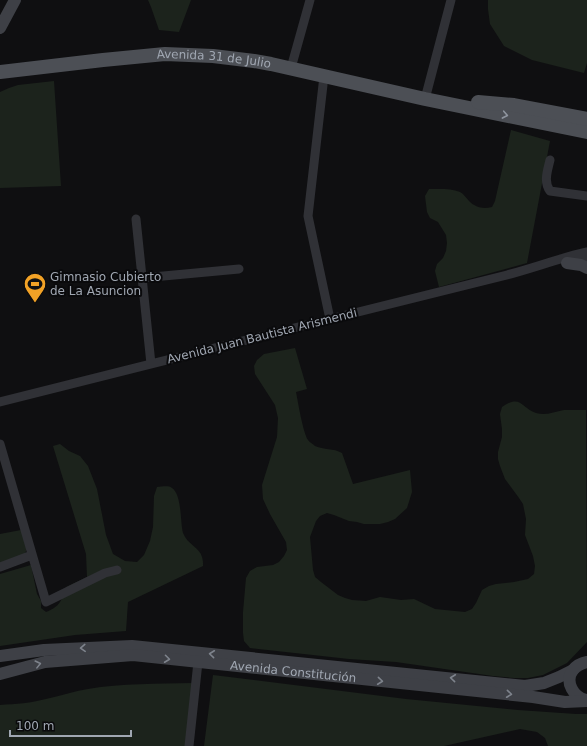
<svg xmlns="http://www.w3.org/2000/svg" width="587" height="746" font-family="'DejaVu Sans',sans-serif">
	<style>
		.green { fill: #1c231c }
		.lines { fill: none; stroke-linecap: round; stroke-linejoin: round }
		.street { stroke: #303136; stroke-width: 9 }
		.secondary { stroke: #3e4046; stroke-width: 12 }
		.primary { stroke: #4c4f55; stroke-width: 14 }
		.oneway { stroke: #8f959f }
		.oneway2 { stroke: #7e838c }
		.labels { text-anchor: middle; dominant-baseline: central; stroke-width: 4; stroke-linejoin: round; paint-order: stroke }
		.street-label { font-size: 12px; fill: #a0a7b2; stroke: #0a0a0c }
		.poi-label { font-size: 12px; fill: #a0a7b2; stroke: #0a0a0c; text-anchor: start }
	</style>
	<rect width="100%" height="100%" fill="#0f0f11"/>
	<path class="green" d="M148 0H191L179 32 159 30 151 7Z
		M488 0H587V63L584 73 532 60 504 46 490 24 488 9Z
		M54 81 61 186 0 188V92L9 88 18 85Z
		M511 130 550 141 527 263 439 287 435 271 437 264 443 258 446 251 447 243 446 235 438 222 430 218 427 212 425 196 429 189C438 189 451 188 460 192 464 194 466 198 469 201 476 208 483 209 492 207L495 201Z
		M295 348 307 389 296 392C298 402 303 433 308 440 309 442 313 444 315 446 324 450 333 448 342 453L353 484 410 470 412 492 407 508 395 519 388 522 380 524H364L357 522 349 521 334 515 327 513 320 516 316 521 310 537 313 570 315 577 321 582 338 595 345 598 352 600 366 601 380 597 401 600 414 599 435 609 465 612 472 609 476 603 482 590 489 586 496 584 514 582 528 579 534 574 535 566 533 556 525 535 526 519 523 504 519 498 505 479 500 466 498 459V452L502 437V429L500 414 502 407C521 394 521 408 536 413 545 416 554 412 564 410 571 410 579 410 586 410L587 640V642L567 663 543 675 528 678H514L493 676 396 662 349 659 250 648 244 641 243 633V612L246 578 250 571 257 567 273 565 279 562 284 556 287 550 286 542 270 514 263 499 262 485 277 437 278 418 275 405 255 374 254 366 257 360 264 354Z
		M60 444 69 451 80 456 88 466 97 489 106 535 113 554 125 561 137 562 144 555 150 541 153 527 154 496 157 487C162 487 168 485 172 488 182 495 180 521 183 533 187 544 200 548 202 557 203 560 203 563 203 566L128 602 126 631 75 635 0 646V574L31 565 37 594 41 601V608L46 612C61 606 61 601 66 587L87 577 86 554 53 446Z
		M21 530 28 545 25 554 0 565V534Z
		M213 675 406 699 518 710 576 714H587V746H548L545 738 537 732 520 729 444 746H204Z
		M193 683 185 746H0V705C16 704 31 703 46 699 60 696 74 691 88 689 122 683 158 684 193 683Z"/>
	<g class="lines">
		<path class="street" d="M291 68 310 0
			M324 76 308 216 330 319
			M425 99 451 0
			M550 160C548 169 543 182 550 191L587 196
			M136 219 151 364
			M572 262 587 259
			M142 278 239 269
			M0 402 330 319 507 275C534 268 560 258 587 252
			M0 444 46 602 105 573 117 570
			M0 567 32 555
			M189 746 198 662"/>
		<g class="secondary">
			<path d="M0 28 15 0"/>
			<path d="M567 263 581 265 587 268"/>
			<path d="M0 656 44 650 132 646 525 686 544 683 559 677 573 670"/>
			<path d="M587 662C582 663 577 665 573 670 564 682 574 698 587 700"/>
			<path id="s1" d="M0 674 45 662 133 655 533 697 565 702 587 701"/>
		</g>
		<g class="primary">
			<path id="s2" d="M0 72 103 60 165 54 213 56 254 61 271 64 425 99 587 132"/>
			<path d="M478 102 514 105 587 119"/>
		</g>
	</g>
	<defs><path id="oneway-chevron" d="M-2-3.5L2.5 0L-2 3.5" fill="none" stroke-width="1.6" stroke-linecap="round" stroke-linejoin="round"/></defs>
	<use class="oneway" href="#oneway-chevron" transform="translate(505 115) rotate(11)"/>
	<g class="oneway2">
		<use href="#oneway-chevron" transform="translate(83 648) rotate(177)"/>
		<use href="#oneway-chevron" transform="translate(212 654) rotate(-174)"/>
		<use href="#oneway-chevron" transform="translate(167 659) rotate(7)"/>
		<use href="#oneway-chevron" transform="translate(38 664) rotate(-14)"/>
		<use href="#oneway-chevron" transform="translate(453 678) rotate(-174)"/>
		<use href="#oneway-chevron" transform="translate(380 681) rotate(6)"/>
		<use href="#oneway-chevron" transform="translate(509 694) rotate(6)"/>
	</g>
	<defs>
		<g id="stadium-pin" transform="scale(1.15)"><path d="M0 17L-7.5 6A9.5 9.5 0 1 1 7.5 6Z" fill="#f2a226" stroke="#0a0a0c"/><path d="M0-5a6.5 5 0 1 0 0 10a6.5 5 0 1 0 0-10ZM-3.5-1.8h7v3.6h-7Z" fill="#111"/></g>
	</defs>
	<g fill-rule="evenodd">
		<use href="#stadium-pin" x="35" y="284"/>
	</g>
	<g class="labels">
		<g class="street-label">
			<text stroke="none"><textPath href="#s2" startOffset="215">Avenida 31 de Julio</textPath></text>
			<text transform="translate(262 336) rotate(-14)">Avenida Juan Bautista Arismendi</text>
			<text stroke="none"><textPath href="#s1" startOffset="296">Avenida Constitución</textPath></text>
		</g>
		<g class="poi-label">
			<text x="50" y="277">Gimnasio Cubierto<tspan x="50" dy="14">de La Asuncion</tspan></text>
		</g>
	</g>
	<path d="M10 730v6h121v-6" fill="none" stroke="#a0a7b2" stroke-width="2"/>
	<text x="16" y="730" font-size="12" fill="#a0a7b2" stroke="#0a0a0c" stroke-width="3" paint-order="stroke">100 m</text>
</svg>
